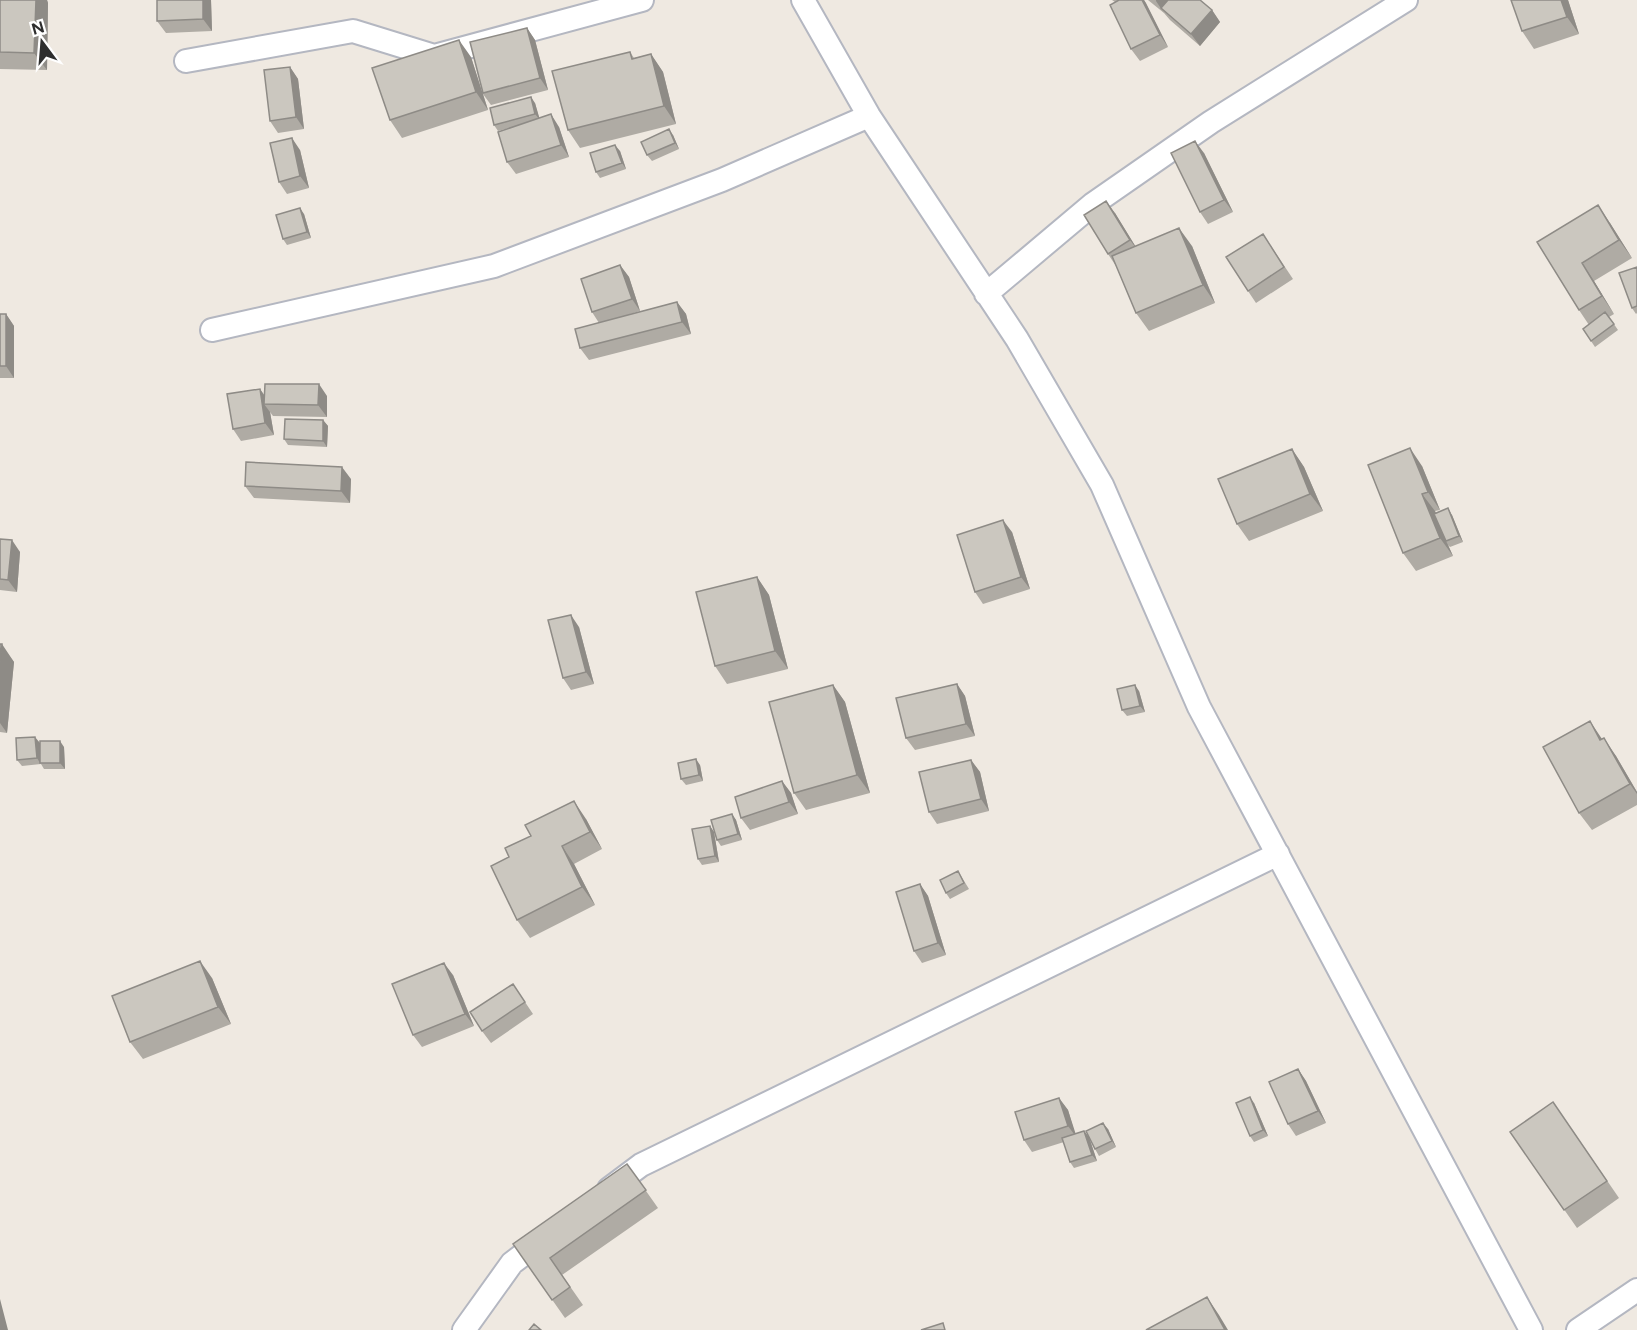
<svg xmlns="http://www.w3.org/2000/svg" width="1637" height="1330" font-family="Figtree,sans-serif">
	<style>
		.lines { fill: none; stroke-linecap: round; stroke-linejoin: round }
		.minor-casing { stroke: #b4b7c1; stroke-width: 26 }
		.minor { stroke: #fff; stroke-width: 22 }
		.wall { fill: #afaba4 }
		.shaded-wall { fill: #8e8b86 }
		.building { fill: #cbc7bf; stroke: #8e8b86; stroke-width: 1.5 }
	</style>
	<rect width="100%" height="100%" fill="#efe9e1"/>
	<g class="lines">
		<g class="minor-casing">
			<path id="minor" d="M803 0 869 116 1017 339 1102 485 1199 707 1531 1330
				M186 61 353 31 434 56 642 0
				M986 294 1093 204 1211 122 1406 0
				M212 330 494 266 722 180 869 116
				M609 1189 641 1165 1278 854
				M464 1330 512 1263 545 1238
				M1578 1330 1637 1290"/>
		</g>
		<use href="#minor" class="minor"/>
	</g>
	<path class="wall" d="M0 0H47L48 3 47 70 0 69Z
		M157 0H211L212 31 166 33 157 21Z
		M1112 0H1144L1168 47 1140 61 1131 49 1115 2Z
		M1148 0H1200L1212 10 1220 22 1200 46 1170 20 1164 13Z
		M1568 0 1579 34 1534 49 1522 31Z
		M527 28 535 40 548 90 491 105 483 94 488 110 402 138 390 120 471 57 482 92Z
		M630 52 634 58 651 54 663 72 676 124 580 148 568 130Z
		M290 67 298 79 304 129 278 133 270 121Z
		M535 103 539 118 559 127 569 157 516 174 507 162 509 128 498 131 494 125Z
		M673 135 679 149 652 161 647 155Z
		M300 150 309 188 287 194 279 182Z
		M620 151 626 169 600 178 596 172Z
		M1204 153 1233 212 1208 224 1200 212Z
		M1115 213 1135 246H1192L1215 303 1149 331 1136 313 1116 266 1108 254Z
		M304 214 311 238 287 245 283 239Z
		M1610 223 1632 258 1594 281 1614 314 1609 317 1618 330 1595 347 1583 329 1589 325 1579 310 1537 242Z
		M1263 234 1293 279 1256 303 1248 291Z
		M620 265 629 277 640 311 627 315 677 302 686 314 691 334 589 360 580 348 599 323 592 312Z
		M1637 267V313L1636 314 1632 308Z
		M0 314H6L14 326V378H0Z
		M260 389 265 396H327V417L273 416 270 412 274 435 241 441 233 429Z
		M323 420 328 426 327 447 288 445 284 439Z
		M1292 449 1304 467 1323 511 1249 541 1237 524Z
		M1422 466 1440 510 1435 511 1436 513 1452 515 1463 542 1450 547 1448 545 1453 556 1416 571 1403 553Z
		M351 479 350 503 254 498 245 486Z
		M1012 532 1030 589 983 604 975 592Z
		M0 539 20 552 17 592 0 590Z
		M757 577 769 595 788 669 727 684 715 666Z
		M579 627 594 684 571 690 563 678Z
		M0 644 14 662 7 733 0 732Z
		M957 684 965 696 975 736 915 750 906 738Z
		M833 685 845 702 870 793 806 810 794 793Z
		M1139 691 1145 712 1127 716 1122 710Z
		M1602 739 1616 756 1637 792V805L1592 830 1579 813Z
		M40 743 64 747 65 769H44L41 764 22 766 17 760Z
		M971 760 980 772 989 811 937 824 929 812Z
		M700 765 703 781 686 785 681 779Z
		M782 781 791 793 798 814 750 830 741 818Z
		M732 814 736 820 742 840 721 846 717 840Z
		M586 819 602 849 574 864 595 905 530 938 517 920 491 866Z
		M710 826 714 832 719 862 702 865 698 859Z
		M958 871 969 889 950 899 946 893Z
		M920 884 928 896 946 955 922 963 914 951Z
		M453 975 474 1026 422 1047 413 1035Z
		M212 978 231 1024 143 1059 130 1042Z
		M521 996 533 1014 491 1043 482 1031Z
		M1298 1069 1306 1081 1326 1123 1296 1136 1288 1124Z
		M1059 1098 1068 1110 1075 1134 1084 1131 1088 1136 1108 1129 1116 1147 1099 1156 1095 1149 1089 1137 1097 1161 1074 1168 1070 1162 1064 1142 1032 1152 1024 1140Z
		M1553 1102 1619 1198 1577 1228 1510 1132Z
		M1254 1103 1268 1136 1254 1142 1250 1136Z
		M627 1164 658 1208 562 1275 583 1305 565 1318 513 1244Z"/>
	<path class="shaded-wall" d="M36 0H47L48 3 47 70 34 53Z
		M203 0H211L212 31 203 19Z
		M1142 0H1144L1146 3 1168 47 1160 35Z
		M1156 0H1175L1161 8 1164 13 1156 1Z
		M1561 0H1568L1579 34 1567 17Z
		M1212 10 1220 22 1200 46 1191 34Z
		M527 28 535 40 548 90 540 78Z
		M459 40 471 57 488 110 476 92Z
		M651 54 663 72 676 124 664 106Z
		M290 67 298 79 304 129 296 117Z
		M531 97 535 103 540 120 535 114Z
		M551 114 559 127 569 157 561 145Z
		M669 129 673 135 679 149 675 143Z
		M292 138 300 150 309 188 300 176Z
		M1195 141 1204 153 1233 212 1224 200Z
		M615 145 620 151 626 169 622 163Z
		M1106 201 1115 213 1139 252 1130 240Z
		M1598 205 1610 223 1632 258 1619 240Z
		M300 208 304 214 311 238 307 232Z
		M1179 228 1192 246 1215 303 1203 285Z
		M1582 263 1594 281 1614 314 1602 296Z
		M620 265 629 277 640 311 632 299Z
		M677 302 686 314 691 334 682 322Z
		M6 314 14 326V378L6 366Z
		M319 384 327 396V417L318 405Z
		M260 389 268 401 264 404 270 412 274 435 265 423Z
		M323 420 328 426 327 447 323 441Z
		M1410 448 1422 466 1440 510 1428 492Z
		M1292 449 1304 467 1323 511 1310 494Z
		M342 467 351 479 350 503 341 491Z
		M1422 494 1435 511 1447 541H1446L1448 545 1453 556 1440 538Z
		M1448 508 1452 515 1463 542 1459 536Z
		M1003 520 1012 532 1030 589 1021 577Z
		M12 540 20 552 17 592 8 580Z
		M757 577 769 595 788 669 775 651Z
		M571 615 579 627 594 684 586 672Z
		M2 644 14 662 7 733 0 723V663Z
		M957 684 965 696 975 736 966 724Z
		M833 685 845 702 870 793 857 775Z
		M1135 685 1139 691 1145 712 1140 706Z
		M1590 721 1602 739 1600 740Z
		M35 737 40 743V763L37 758Z
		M1604 738 1616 756 1637 792V794L1630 784Z
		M60 741 64 747 65 769 60 763Z
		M696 759 700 765 703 781 699 775Z
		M971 760 980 772 989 811 981 799Z
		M782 781 791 793 798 814 789 802Z
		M574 801 586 819 602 849 590 832Z
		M732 814 736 820 742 840 738 834Z
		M710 826 714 832 719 862 715 856Z
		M562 846 574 864 595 905 582 887Z
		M920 884 928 896 946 955 938 943Z
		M200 961 212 978 231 1024 218 1007Z
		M444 963 453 975 474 1026 465 1014Z
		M1298 1069 1306 1081 1326 1123 1318 1111Z
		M1250 1097 1254 1103 1268 1136 1263 1130Z
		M1059 1098 1068 1110 1077 1138 1068 1126Z
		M1103 1123 1108 1129 1116 1147 1112 1141Z
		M1084 1131 1089 1137 1097 1161 1092 1155Z
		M1207 1297 1219 1315 1228 1330H1225Z
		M0 1299 8 1330H0Z"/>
	<path class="building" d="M0 0H36L34 53 0 52Z
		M157 0H203V19L157 21Z
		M1119 0H1142L1160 35 1131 49 1110 5Z
		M1168 0H1200L1212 10 1191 34 1161 8Z
		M1511 0H1561L1567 17 1522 31Z
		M527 28 540 78 483 93 470 42Z
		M459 40 476 92 390 120 372 68Z
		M630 52 632 59 651 54 664 106 568 130 552 71Z
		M290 67 296 117 270 121 264 70Z
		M531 97 535 114 494 125 490 108Z
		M551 114 561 145 507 162 498 132Z
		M669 129 675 143 647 155 641 142Z
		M292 138 300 176 279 182 270 143Z
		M1195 141 1224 200 1200 212 1171 153Z
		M615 145 622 163 596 172 590 153Z
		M1106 201 1130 240 1108 254 1084 215Z
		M1598 205 1619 240 1582 263 1602 296 1579 310 1537 242Z
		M300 208 307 232 283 239 276 215Z
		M1179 228 1203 285 1136 313 1112 256Z
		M1263 234 1284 267 1248 291 1226 257Z
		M620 265 632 299 592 312 581 279Z
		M1637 267V306L1632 308 1619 273Z
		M677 302 682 322 580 348 575 329Z
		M1605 312 1614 324 1591 341 1583 329Z
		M0 314H6V366H0Z
		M265 384H319L318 405 264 404Z
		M260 389 265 423 233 429 227 394Z
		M285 419 323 420V441L284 439Z
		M1410 448 1428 492 1422 494 1440 538 1403 553 1368 465Z
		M1292 449 1310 494 1237 524 1218 479Z
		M246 462 342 467 341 491 245 486Z
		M1448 508 1459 536 1446 541 1434 514Z
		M1003 520 1021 577 975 592 957 535Z
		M0 539 12 540 8 580 0 579Z
		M757 577 775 651 715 666 696 592Z
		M571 615 586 672 563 678 548 620Z
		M0 644H2L0 663Z
		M957 684 966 724 906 738 896 698Z
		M833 685 857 775 794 793 769 702Z
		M1135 685 1140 706 1122 710 1117 689Z
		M1590 721 1600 740 1604 738 1630 784 1579 813 1543 747Z
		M35 737 37 758 17 760 16 738Z
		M40 741H60V763H40Z
		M696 759 699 775 681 779 678 763Z
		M971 760 981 799 929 812 919 772Z
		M782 781 789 802 741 818 735 797Z
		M574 801 590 832 562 846 582 887 517 920 491 866 509 857 505 848 531 836 525 825Z
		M732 814 738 834 717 840 711 820Z
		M710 826 715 856 698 859 692 829Z
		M958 871 964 883 946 893 940 880Z
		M920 884 938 943 914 951 896 892Z
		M200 961 218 1007 130 1042 112 996Z
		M444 963 465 1014 413 1035 392 984Z
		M513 984 525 1002 482 1031 470 1012Z
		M1298 1069 1318 1111 1288 1124 1269 1082Z
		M1250 1097 1263 1130 1250 1136 1236 1103Z
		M1059 1098 1068 1126 1024 1140 1015 1112Z
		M1553 1102 1607 1181 1564 1210 1510 1132Z
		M1103 1123 1112 1141 1095 1149 1086 1131Z
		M1084 1131 1092 1155 1070 1162 1062 1138Z
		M627 1164 646 1190 550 1258 570 1287 552 1300 513 1244Z
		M1207 1297 1225 1330H1146Z
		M943 1323 945 1330H921Z
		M534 1324 541 1330H529Z"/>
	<g transform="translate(42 42) rotate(344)" stroke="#ffffff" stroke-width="4.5" paint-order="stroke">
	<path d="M0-4.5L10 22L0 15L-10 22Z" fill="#2e2e2e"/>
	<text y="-9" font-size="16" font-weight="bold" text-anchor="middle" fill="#2e2e2e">N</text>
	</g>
</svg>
